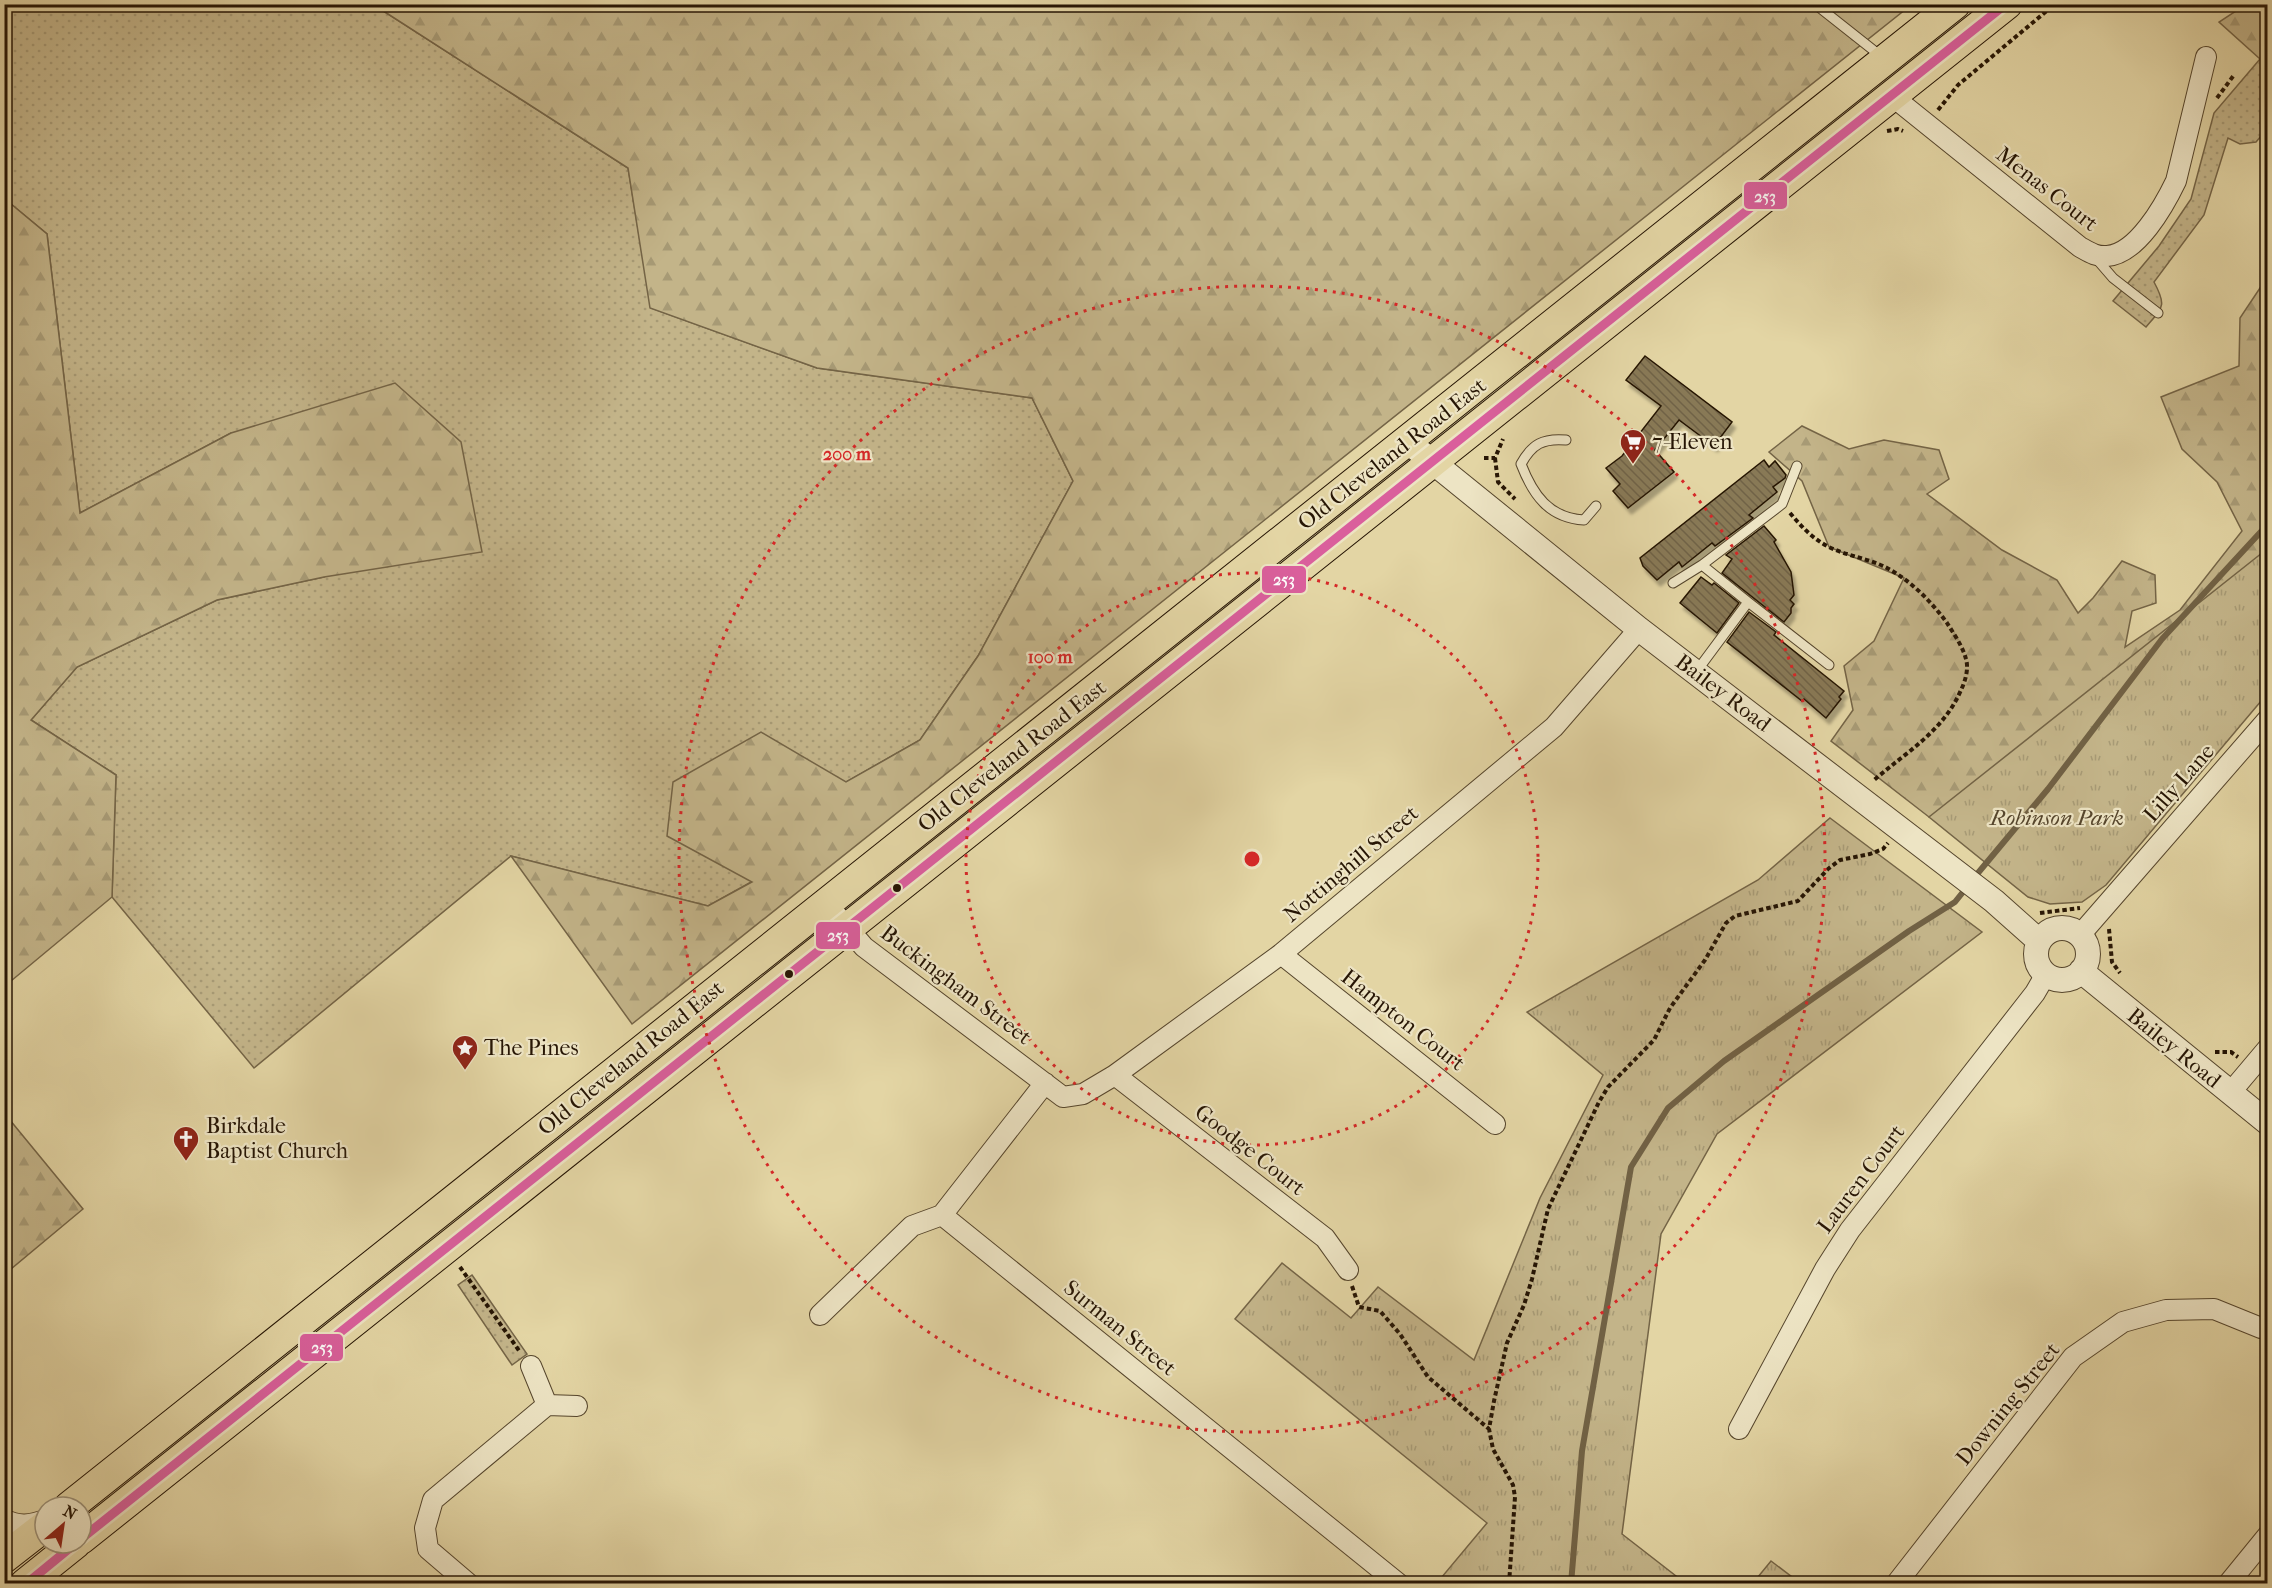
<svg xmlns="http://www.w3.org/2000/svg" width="2272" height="1588" font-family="'IM FELL French Canon',serif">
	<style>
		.grass { fill: url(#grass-dots); stroke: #746446; stroke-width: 1.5 }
		.forest { fill: url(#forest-firs); stroke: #746446; stroke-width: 1.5 }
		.park { fill: url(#park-tufts); stroke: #746446; stroke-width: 1.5 }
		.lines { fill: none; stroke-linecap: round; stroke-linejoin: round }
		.stream { stroke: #716144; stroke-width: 6 }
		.building { fill: url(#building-back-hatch); stroke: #261504; stroke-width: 1.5; filter: url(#shadow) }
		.service-casing { stroke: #55452c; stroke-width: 11 }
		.minor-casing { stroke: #55452c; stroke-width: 22 }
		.tertiary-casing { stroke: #55452c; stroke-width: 26 }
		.primary-casing { stroke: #261504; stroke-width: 32 }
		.path { stroke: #261504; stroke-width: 4; stroke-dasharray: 4.5 3; stroke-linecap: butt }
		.service { stroke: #ede4c4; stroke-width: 9 }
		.minor { stroke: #ede4c4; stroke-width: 20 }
		.tertiary { stroke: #ede4c4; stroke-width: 24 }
		.primary { stroke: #e3d5a4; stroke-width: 30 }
		.bus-1-casing { stroke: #ede4c4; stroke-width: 14 }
		.bus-1 { stroke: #da5f9c; stroke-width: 9 }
		.ring { fill: none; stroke: #d62828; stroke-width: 3; stroke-dasharray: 3 6 }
		.bus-dot { fill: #261504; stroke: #ede4c4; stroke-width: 2 }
		.labels { text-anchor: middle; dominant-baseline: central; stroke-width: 4.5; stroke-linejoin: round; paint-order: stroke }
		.street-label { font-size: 22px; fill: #261504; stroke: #ede4c4 }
		.poi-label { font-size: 22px; fill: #261504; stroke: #ede4c4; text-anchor: start }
		.park-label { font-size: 22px; font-style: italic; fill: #55452c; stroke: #ede4c4 }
		.centre { fill: #d62828; stroke: #ede4c4; stroke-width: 3 }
		.ring-label { font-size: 18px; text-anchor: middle; font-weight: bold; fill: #d62828; stroke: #ede4c4; stroke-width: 4.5; stroke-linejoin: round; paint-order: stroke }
		.line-badge { stroke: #ede4c4; stroke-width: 2 }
		.badge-label { font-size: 16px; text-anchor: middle; font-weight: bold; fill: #fff }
	</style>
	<defs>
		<pattern id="grass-dots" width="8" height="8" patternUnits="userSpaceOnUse" patternTransform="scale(1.5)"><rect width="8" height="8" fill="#c3b489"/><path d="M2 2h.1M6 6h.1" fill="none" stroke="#a79a75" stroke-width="1.8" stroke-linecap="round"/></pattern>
		<pattern id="forest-firs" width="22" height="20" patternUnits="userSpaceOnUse" patternTransform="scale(1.5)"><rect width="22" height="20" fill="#c3b489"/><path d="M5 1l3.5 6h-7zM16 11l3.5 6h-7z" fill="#a79a75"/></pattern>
		<pattern id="park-tufts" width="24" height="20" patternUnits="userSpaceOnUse" patternTransform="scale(1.5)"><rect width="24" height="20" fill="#c3b489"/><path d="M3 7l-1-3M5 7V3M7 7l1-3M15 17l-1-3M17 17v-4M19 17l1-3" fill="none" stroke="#a79a75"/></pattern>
		<pattern id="building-back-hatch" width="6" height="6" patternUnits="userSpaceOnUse" patternTransform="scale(1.5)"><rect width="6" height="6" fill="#887957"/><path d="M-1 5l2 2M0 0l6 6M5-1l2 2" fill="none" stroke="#6f6246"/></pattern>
		<filter id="shadow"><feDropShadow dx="3.5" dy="6" stdDeviation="1.5" flood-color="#0004"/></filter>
	</defs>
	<rect width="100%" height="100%" fill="#e3d5a4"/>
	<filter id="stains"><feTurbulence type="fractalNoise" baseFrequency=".00333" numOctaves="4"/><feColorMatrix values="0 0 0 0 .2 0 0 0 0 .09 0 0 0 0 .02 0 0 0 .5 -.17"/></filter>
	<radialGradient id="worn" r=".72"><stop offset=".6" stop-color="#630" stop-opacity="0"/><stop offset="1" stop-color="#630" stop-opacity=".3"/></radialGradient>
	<path class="grass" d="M4 5H374L628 168 651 308 817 368 1032 398 1073 481 978 656 920 740 846 782 753 881 708 906 511 856 254 1068 112 897 116 775 31 720 77 667 217 600 324 577 231 433 80 513 47 234 5 199Z
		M2260 59 2267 69V129L2256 142 2240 144 2228 138 2204 215 2154 282C2167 306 2163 307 2146 327L2113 301 2159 246 2191 199 2214 113Z
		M472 1275 527 1354 512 1365 458 1285Z"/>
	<path class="forest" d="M374 5H1911L632 1024 511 856 708 906 752 882 667 836 673 782 761 732 846 782 920 740 978 656 1073 481 1032 398 817 368 650 308 628 168Z
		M2245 5H2267V69L2260 59 2219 22Z
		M5 199 47 234 80 513 231 433 395 383 461 442 482 552 324 577 217 600 77 667 31 720 116 775 112 897 5 986Z
		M2266 279 2268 281 2267 597 2008 782 1929 817 1831 741 1853 710 1844 666 1874 641 1904 578 1829 547 1802 481 1769 452 1802 426 1849 449 1884 440 1939 450 1949 479 1927 494 2002 550 2057 580 2078 613 2093 598 2122 561 2155 575 2156 603 2132 611 2125 647 2180 610 2242 531 2217 482 2182 449 2161 397 2239 366 2240 318Z
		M5 1114 83 1209 5 1274H4Z"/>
	<path class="park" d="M2267 549V694L2106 885 2082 902 2050 904 2028 897 1929 817Z
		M1830 818 1982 932 1717 1134 1661 1234 1622 1534 1685 1583H1448L1441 1578 1487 1523 1235 1319 1282 1263 1351 1318 1378 1287 1474 1360 1540 1198 1603 1075 1527 1012 1758 880Z
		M1771 1561 1800 1583H1753Z"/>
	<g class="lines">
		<path class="stream" d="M1973 879 2048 789 2162 639 2268 524
			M1571 1584 1582 1451 1631 1167 1668 1108 1724 1061 1909 931 1955 902 1967 887"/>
	</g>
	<path class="building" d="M1645 356 1732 422 1714 446 1679 420 1655 450 1674 472 1628 508 1613 491 1620 484 1606 468 1622 456 1661 406 1626 380Z
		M1764 460 1769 467 1775 461 1786 475 1785 478 1773 487 1777 492 1749 515 1753 518 1715 546 1712 543 1682 567 1679 562 1657 580 1643 566 1640 558Z
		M1764 526 1776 540 1774 542 1791 572 1794 595 1790 600 1794 604 1791 608V613L1784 622 1722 573 1732 559 1726 555Z
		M1701 577 1712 585 1714 583 1739 603 1717 633 1680 603Z
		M1749 612 1776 632 1774 635 1844 691 1839 697 1841 699 1826 718 1804 699 1802 701 1727 642Z"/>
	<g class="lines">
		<g class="service-casing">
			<path id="service" d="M1815 4 1882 57
				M2094 256 2113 278 2158 313
				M1566 440C1543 438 1532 444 1521 464 1533 495 1549 518 1584 520L1596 506
				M1702 565 1748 602
				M1673 583 1702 565 1782 504 1797 466
				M1696 672 1748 602 1829 665"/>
		</g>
		<g class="minor-casing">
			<path id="minor" d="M1892 96 2080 247C2089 252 2096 257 2107 256 2137 254 2164 206 2176 181L2206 57
				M826 903 864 947 1063 1097 1083 1094 1115 1075 1281 954 1554 727 1639 629
				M2080 935 2268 719
				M1281 954 1495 1124
				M1115 1075 1325 1238 1348 1270
				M1045 1083 942 1215 1399 1584
				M2230 1093 2268 1048
				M820 1315 912 1226 942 1215
				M531 1366 547 1405 577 1406
				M1739 1429 1825 1269 1850 1230 2035 993 2046 974
				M4 1519C18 1527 31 1525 45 1520
				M469 1584 428 1549 425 1528 433 1500 547 1405
				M1896 1584 2073 1357 2123 1322 2166 1310 2214 1309 2261 1328
				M2228 1584 2268 1535"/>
		</g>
		<g class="tertiary-casing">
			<path id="tertiary" d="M1408 442 1639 629 1994 901 2039 941
				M2036 954a26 26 0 1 1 52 0a26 26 0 1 1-52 0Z
				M2081 971 2268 1123"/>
		</g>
		<g class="primary-casing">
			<path id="primary" d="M69 1507 1955 4
				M81 1539 2007 4
				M4 1558 45 1526
				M25 1584 76 1543"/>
		</g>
		<path class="path" d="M2217 98 2234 75
			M1938 110 1958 85 2055 4
			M1887 131 1898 129 1903 131
			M1484 458H1495L1503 439
			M1495 458 1498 482 1515 499
			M1790 513C1801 526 1812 538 1827 546 1846 556 1868 558 1887 568 1911 581 1931 601 1947 623 1954 634 1963 647 1966 659 1969 669 1965 682 1961 690 1943 732 1906 752 1873 781
			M2040 913 2080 908
			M2109 929 2112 962 2120 973
			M2215 1052H2231L2238 1057
			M460 1267 520 1352
			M1352 1286 1359 1307 1380 1311 1400 1334 1428 1377 1489 1429
			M1509 1584 1515 1497 1513 1485 1493 1449 1489 1429 1494 1401 1507 1343 1524 1305 1532 1279 1548 1209 1599 1102 1608 1087 1654 1040 1670 1008 1705 960 1726 923 1735 916 1798 901 1828 869 1840 860 1870 854 1883 849 1888 843"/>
		<use href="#service" class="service"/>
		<use href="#minor" class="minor"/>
		<use href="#tertiary" class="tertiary"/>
		<use href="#primary" class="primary"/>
		<g class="bus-1-casing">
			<path id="bus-1" d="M81 1539 2006 4
				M26 1584 76 1543"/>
		</g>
		<use href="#bus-1" class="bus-1"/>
	</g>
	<g class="ring">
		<circle cx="1252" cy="859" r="286"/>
		<circle cx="1252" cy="859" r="573"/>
	</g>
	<defs>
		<g id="supermarket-pin" transform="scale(1.35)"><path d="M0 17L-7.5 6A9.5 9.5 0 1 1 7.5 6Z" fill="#8f2418" stroke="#ede4c4"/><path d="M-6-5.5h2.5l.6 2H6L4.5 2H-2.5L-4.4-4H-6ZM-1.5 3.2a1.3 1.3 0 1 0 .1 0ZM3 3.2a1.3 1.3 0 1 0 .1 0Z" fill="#fff"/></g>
		<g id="sight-pin" transform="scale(1.35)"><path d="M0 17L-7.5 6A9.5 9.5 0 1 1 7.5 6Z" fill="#8f2418" stroke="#ede4c4"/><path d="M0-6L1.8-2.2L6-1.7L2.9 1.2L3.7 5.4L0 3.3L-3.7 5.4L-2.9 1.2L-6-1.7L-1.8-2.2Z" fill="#fff"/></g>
		<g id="church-pin" transform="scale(1.35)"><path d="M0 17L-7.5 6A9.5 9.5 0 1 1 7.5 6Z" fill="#8f2418" stroke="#ede4c4"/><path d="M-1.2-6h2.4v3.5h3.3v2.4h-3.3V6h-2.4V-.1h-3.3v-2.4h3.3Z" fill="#fff"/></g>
	</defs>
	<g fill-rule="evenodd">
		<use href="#supermarket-pin" x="1633" y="442"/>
		<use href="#sight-pin" x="465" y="1048"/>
		<use href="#church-pin" x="186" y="1139"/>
	</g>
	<g class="bus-dot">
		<circle cx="897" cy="888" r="5"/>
		<circle cx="789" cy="974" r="5"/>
	</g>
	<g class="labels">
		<g class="street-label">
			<text transform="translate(2047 189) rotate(38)">Menas Court</text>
			<text transform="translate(1392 454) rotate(-38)">Old Cleveland Road East</text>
			<text transform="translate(1723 693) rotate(37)">Bailey Road</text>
			<text transform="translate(1012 756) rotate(-38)">Old Cleveland Road East</text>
			<text transform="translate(2179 783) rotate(-49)">Lilly Lane</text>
			<text transform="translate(1351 864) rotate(-40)">Nottinghill Street</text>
			<text transform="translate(956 985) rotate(37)">Buckingham Street</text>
			<text transform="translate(1403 1020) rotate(38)">Hampton Court</text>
			<text transform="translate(2174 1048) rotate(39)">Bailey Road</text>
			<text transform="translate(631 1058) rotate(-39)">Old Cleveland Road East</text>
			<text transform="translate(1250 1150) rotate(38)">Goodge Court</text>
			<text transform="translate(1861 1179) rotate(-53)">Lauren Court</text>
			<text transform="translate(1120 1328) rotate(39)">Surman Street</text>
			<text transform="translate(2008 1404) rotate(-51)">Downing Street</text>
		</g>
		<g class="poi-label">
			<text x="1652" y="442">7-Eleven</text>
			<text x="484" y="1048">The Pines</text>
			<text x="206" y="1126">Birkdale<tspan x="206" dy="25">Baptist Church</tspan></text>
		</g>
		<g class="park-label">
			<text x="2057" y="818">Robinson Park</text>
		</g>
	</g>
	<circle cx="1252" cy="859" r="9" class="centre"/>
	<g class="ring-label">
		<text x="847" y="460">200 m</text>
		<text x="1050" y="663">100 m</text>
	</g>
	<g class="line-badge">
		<rect x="1743" y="181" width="45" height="29" rx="6" fill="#da5f9c"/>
		<rect x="1261" y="565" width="46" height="29" rx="6" fill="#da5f9c"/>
		<rect x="815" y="921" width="46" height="29" rx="6" fill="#da5f9c"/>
		<rect x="299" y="1333" width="45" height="29" rx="6" fill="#da5f9c"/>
	</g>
	<g class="badge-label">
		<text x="1765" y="202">253</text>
		<text x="1284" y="585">253</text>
		<text x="838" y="941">253</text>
		<text x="322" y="1353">253</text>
	</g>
	<rect width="2272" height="1588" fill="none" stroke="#e3d5a4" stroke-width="24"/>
	<rect x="6" y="6" width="2260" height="1576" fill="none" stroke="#261504" stroke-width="3"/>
	<rect x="12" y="12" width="2248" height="1564" fill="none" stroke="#261504" stroke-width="1.5"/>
	<g transform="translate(63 1525) rotate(29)"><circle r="28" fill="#ede4c4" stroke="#9d9177" stroke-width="1.5"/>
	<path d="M0-4.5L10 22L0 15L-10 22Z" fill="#8f2418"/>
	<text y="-9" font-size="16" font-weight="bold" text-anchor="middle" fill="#261504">N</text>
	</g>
	<rect width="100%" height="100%" filter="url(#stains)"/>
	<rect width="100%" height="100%" fill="url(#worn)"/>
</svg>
